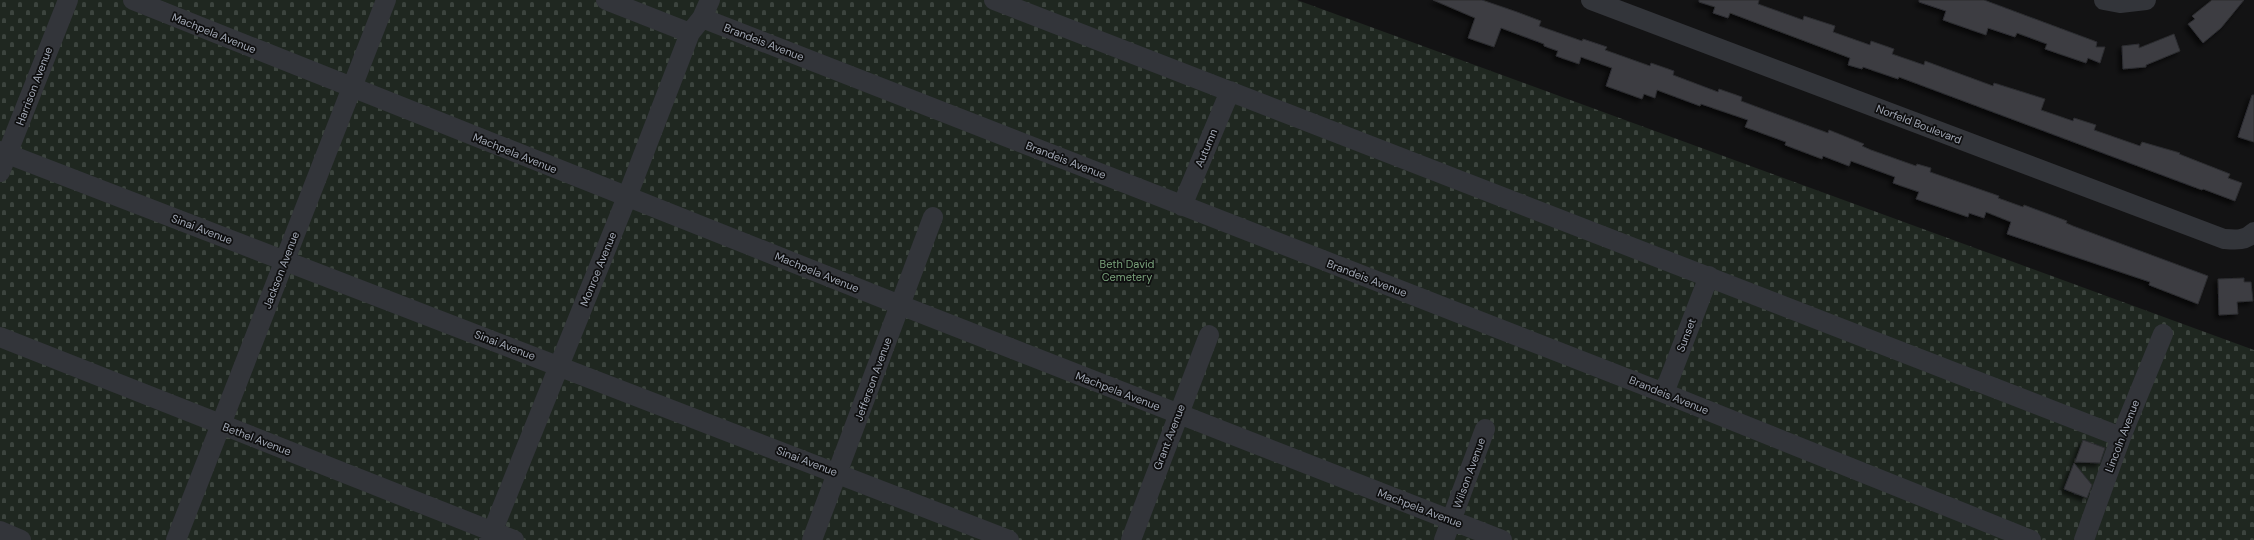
<svg xmlns="http://www.w3.org/2000/svg" width="2254" height="540" font-family="'DM Sans',sans-serif">
	<style>
		.cemetery { fill: url(#cemetery-stones) }
		.building { fill: #3c3e42; stroke: #2d2d31; filter: url(#shadow) }
		.lines { fill: none; stroke-linecap: round; stroke-linejoin: round }
		.minor { stroke: #33353a; stroke-width: 20 }
		.labels { text-anchor: middle; dominant-baseline: central; stroke-width: 3.5; stroke-linejoin: round; paint-order: stroke }
		.street-label { font-size: 11px; fill: #a3a9b6; stroke: #0e0e0f }
		.park-label { font-size: 11px; fill: #79a27b; stroke: #0e0e0f }
	</style>
	<defs>
		<pattern id="cemetery-stones" width="16" height="16" patternUnits="userSpaceOnUse"><rect width="16" height="16" fill="#1f2720"/><path d="M2 7V4a2 2 0 0 1 4 0v3zM10 15v-3a2 2 0 0 1 4 0v3z" fill="#3c443e"/></pattern>
		<filter id="shadow"><feDropShadow dx="-3.5" dy="3.5" stdDeviation="2" flood-color="#0009"/></filter>
	</defs>
	<rect width="100%" height="100%" fill="#131314"/>
	<path class="cemetery" d="M0 0H1297L2254 350V540H0Z"/>
	<path class="building" d="M1433 0H1482L1517 12 1541 21 1539 26 1582 41 1583 39 1607 47 1605 50 1650 66 1651 63 1674 71 1673 75 1718 92 1719 89 1742 97 1741 101 1828 133 1829 130 1864 144 1862 146 1871 150 1916 166 1917 164 1931 168 1930 172 1999 196 1998 198 2023 207 2024 205 2067 221 2066 223 2073 226 2208 276 2198 304 2149 285 2150 282 2007 234 2011 222 1986 212 1984 218 1969 213 1968 217 1916 199 1919 192 1893 183 1895 177 1851 161 1849 166 1823 156 1822 159 1785 145 1786 142 1745 127 1748 120 1701 104 1700 106 1657 90 1655 98 1644 94 1642 99 1606 86 1612 68 1581 57 1579 64 1556 56 1558 51 1544 46V44L1501 28 1494 47 1468 38 1475 18Z
		M1699 0H1759L1758 4 1803 20 1804 16 1835 26 1833 32 1870 45 1871 41 1894 49 1892 54 1924 65 1925 61 1993 86 1994 83 2045 99 2041 110 2073 121 2074 118 2096 125 2094 130 2140 146 2142 142 2180 153 2179 154 2230 174 2228 178 2242 183 2235 201 2203 189 2202 190 1899 77 1898 79 1863 67 1862 69 1848 65 1850 58 1730 13 1728 18 1713 13 1715 7 1699 2Z
		M1919 0H1984L2097 42 2096 47H2105L2100 63 2088 58 2086 63 2045 49 2047 44 2017 33 2015 37 1988 28 1986 35 1943 20 1946 11 1919 2Z
		M2212 0H2244L2221 28 2203 43 2188 24 2195 19 2192 16Z
		M2174 34 2180 51 2146 65V67L2123 69 2122 46 2139 44V48Z
		M2252 95H2254V142L2238 137Z
		M2244 278V282H2251L2253 301 2237 302 2238 314 2219 315 2218 279Z
		M2083 440 2105 448 2100 463 2075 462Z
		M2074 463 2092 485 2087 498 2064 489Z"/>
	<g class="lines">
		<path class="minor" d="M133 0 900 305 1502 540
			M606 0 690 33
			M994 0 2121 437
			M1591 0 2224 239C2236 240 2245 241 2254 232
			M2104 0 2120 3 2146 0
			M702 18 1664 393 2031 540
			M0 151 1009 540
			M0 172 68 0
			M1182 206 1230 91
			M0 337 514 540
			M1664 393 1709 276
			M0 531 21 540
			M176 540 386 0
			M489 540 627 197 690 33 702 18 710 0
			M812 540 933 217
			M1131 540 1209 335
			M1444 540 1485 429
			M2084 540 2121 437 2163 334"/>
	</g>
	<g class="labels">
		<g class="street-label">
			<text transform="translate(214 33) rotate(22)">Machpela Avenue</text>
			<text transform="translate(764 42) rotate(21)">Brandeis Avenue</text>
			<text transform="translate(34 86) rotate(-69)">Harrison Avenue</text>
			<text transform="translate(1919 124) rotate(21)">Norfeld Boulevard</text>
			<text transform="translate(1206 148) rotate(-67)">Autumn</text>
			<text transform="translate(515 153) rotate(22)">Machpela Avenue</text>
			<text transform="translate(1066 160) rotate(21)">Brandeis Avenue</text>
			<text transform="translate(202 229) rotate(21)">Sinai Avenue</text>
			<text transform="translate(598 269) rotate(-68)">Monroe Avenue</text>
			<text transform="translate(281 270) rotate(-69)">Jackson Avenue</text>
			<text transform="translate(817 272) rotate(22)">Machpela Avenue</text>
			<text transform="translate(1367 278) rotate(21)">Brandeis Avenue</text>
			<text transform="translate(1686 335) rotate(-69)">Sunset</text>
			<text transform="translate(505 345) rotate(21)">Sinai Avenue</text>
			<text transform="translate(873 379) rotate(-70)">Jefferson Avenue</text>
			<text transform="translate(1118 391) rotate(21)">Machpela Avenue</text>
			<text transform="translate(1669 395) rotate(22)">Brandeis Avenue</text>
			<text transform="translate(2122 436) rotate(-69)">Lincoln Avenue</text>
			<text transform="translate(1169 437) rotate(-69)">Grant Avenue</text>
			<text transform="translate(257 439) rotate(21)">Bethel Avenue</text>
			<text transform="translate(807 461) rotate(21)">Sinai Avenue</text>
			<text transform="translate(1469 473) rotate(-70)">Wilson Avenue</text>
			<text transform="translate(1420 508) rotate(21)">Machpela Avenue</text>
		</g>
		<g class="park-label">
			<text x="1127" y="264">Beth David<tspan x="1127" dy="13">Cemetery</tspan></text>
		</g>
	</g>
</svg>
